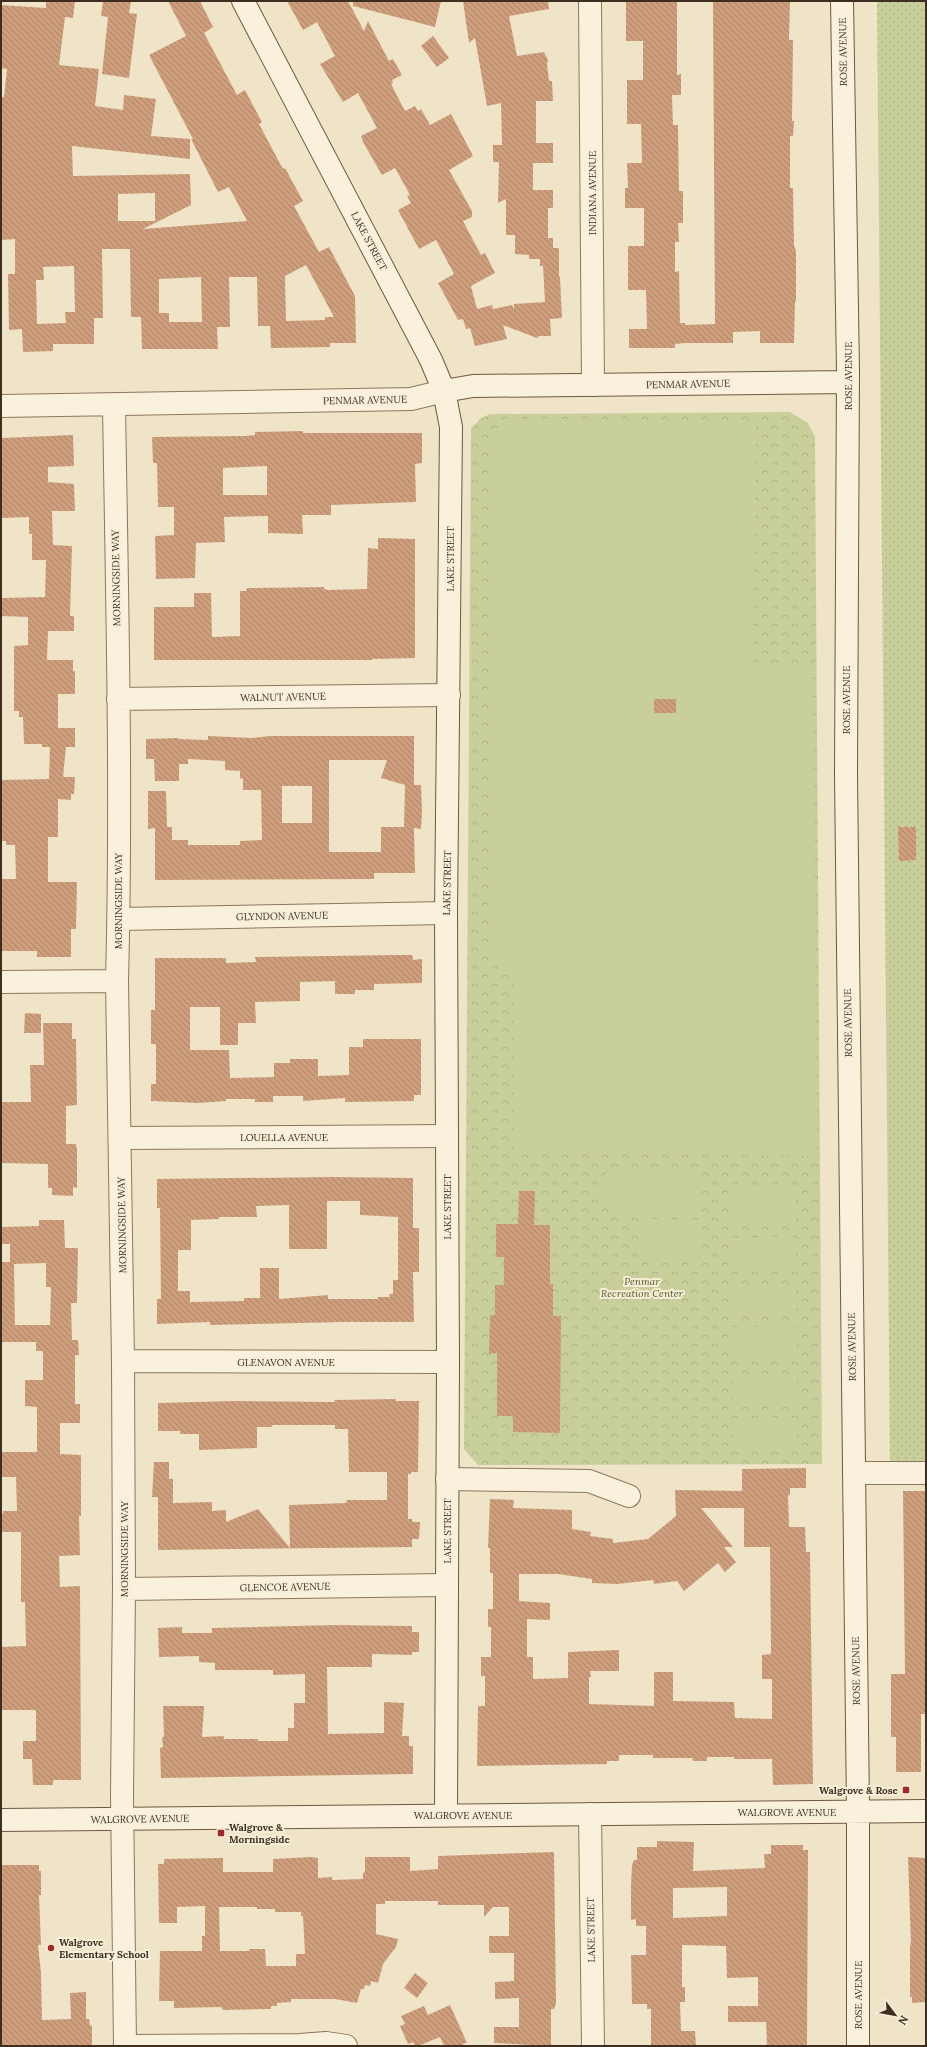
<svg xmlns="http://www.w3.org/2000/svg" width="927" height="2047" font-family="Lora,serif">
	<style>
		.grass { fill: url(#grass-dots) }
		.park { fill: url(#park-crowns) }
		.pitch { fill: #c9cf9b }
		.building { fill: url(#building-back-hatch); fill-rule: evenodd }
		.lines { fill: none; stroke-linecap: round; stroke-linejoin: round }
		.street-casing { stroke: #8d765c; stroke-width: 24 }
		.secondary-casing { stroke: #6f573f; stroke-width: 24 }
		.street { stroke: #faf1dc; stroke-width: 22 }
		.secondary { stroke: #faf1dc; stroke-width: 22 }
		.poi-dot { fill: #9e2a2b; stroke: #f7eed8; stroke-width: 1.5 }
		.labels { text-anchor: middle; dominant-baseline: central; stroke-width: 4; stroke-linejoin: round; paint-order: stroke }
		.street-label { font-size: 10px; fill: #3d2e20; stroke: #f7eed8 }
		.park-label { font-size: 10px; font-style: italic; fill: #4d5a26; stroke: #f7eed8 }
		.poi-label { font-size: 10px; font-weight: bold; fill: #3d2e20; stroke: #f7eed8; text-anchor: start }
	</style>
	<defs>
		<pattern id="grass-dots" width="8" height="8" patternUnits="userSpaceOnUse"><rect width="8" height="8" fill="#c9cf9b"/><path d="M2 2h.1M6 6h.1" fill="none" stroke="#aeb285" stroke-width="1.8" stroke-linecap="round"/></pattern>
		<pattern id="park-crowns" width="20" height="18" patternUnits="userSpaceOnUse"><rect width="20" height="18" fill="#c9cf9b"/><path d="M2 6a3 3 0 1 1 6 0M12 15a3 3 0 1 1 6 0" fill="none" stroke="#aeb285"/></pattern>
		<pattern id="building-back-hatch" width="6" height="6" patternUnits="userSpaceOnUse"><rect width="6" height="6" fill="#cf9f7d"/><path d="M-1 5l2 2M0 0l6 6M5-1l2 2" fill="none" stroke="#a98266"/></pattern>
	</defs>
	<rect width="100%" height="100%" fill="#f0e4c8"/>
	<path class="grass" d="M877 1H926V1461L890 1462Z"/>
	<path class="park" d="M790 412 808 423 815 437 822 1464 478 1465 464 1449 471 429 480 419 490 414Z"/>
	<path class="pitch" d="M506 419 756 420 753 656 755 663 813 664 817 1156 514 1153 513 975 491 951 492 434Z
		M609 1171H701V1215L617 1214C596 1208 589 1184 609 1171Z
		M731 1191H796V1221H731Z
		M640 1219 699 1220 698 1261 640 1260Z
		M796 1237V1267H732L731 1238Z
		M732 1284H796V1313L732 1314Z
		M797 1326V1356H732V1327Z
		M733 1375H797V1404L733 1405Z
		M797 1418V1448H733V1419Z"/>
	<path class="building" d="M46 1H75L73 18 65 17 59 65 99 69 95 106 123 110 124 95 156 99 151 136 190 139V159L72 146 73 176 190 174 191 205 143 229 247 221 229 187 218 192 191 139H193L149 55 186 36 168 1H200L213 27 204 33 237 95 245 90 262 122 259 124 283 169 285 168 303 201 294 206 319 252 329 247 355 296 356 343H330V347L271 348 270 326H258L257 277H229L230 327H217L218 349H142L141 317H131L130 249H102L103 318H94V344H53V351L23 352 22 329 9 330 8 274H15V239L1 240V97H4L7 69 1 68V5L46 8ZM155 193V221H118V194ZM306 265 334 317H325V320L286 321 285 276ZM74 266 75 312H65L66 323 37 324 36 280H44L43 267ZM201 277 202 322H169V313H159V279Z
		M103 1H131L129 13 137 14 129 78 102 74 108 17 101 16Z
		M287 1H348L364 31 368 21 389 61 393 59 402 75 392 80 393 83 391 84 405 111 415 106 418 111 421 109 430 125 451 114 473 156 449 170 472 211V217L463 221 481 255 485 253 495 273 471 286 477 309 492 305 493 309 512 305 514 309V304L545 302 543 266H540V259H529V255L515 254V235H506V199L498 203 499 162H493V145H502L501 103 487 106 475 38 469 43 463 1H548L549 9 509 16 517 56 544 52 548 60 547 64 549 81H552L553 101H536V143H553V163H533V190H553V208H548V238H553V248H559V277H560L562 318 550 319 551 336H539L537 338 503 325 507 339 475 346 470 328 466 329 463 319 458 320 438 283 454 274 436 240 419 249 398 210 411 203 407 196 410 195 395 168 382 175 364 144 361 136 377 128 358 93 343 102 320 64 335 56 317 22 303 30Z
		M353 1H441L435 27 353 6Z
		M626 1H677V75L681 74V95H672L673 125H678L679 191H683V223H678L679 242H675V272L679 271 680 323H685V325L715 324 713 2 790 1 789 40H793L792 121H794L793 136H790V188H793L794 245 796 251V301H795L794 343H760V331L733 332V343H685L675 344V348H629V329H647L646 290H628V246H644V208H625V188H628L627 163H642L641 124H627V80H643V41H626Z
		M433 36 449 58 437 67 421 46Z
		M303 431V433H422V463L415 464 416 502 331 505V515H302L303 534 268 533V516L224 517 225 542 196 543 195 578 156 579 155 536 174 535V507H158L157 463H153L152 437 245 436 255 435V432ZM267 466V495H223V468Z
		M73 435 74 466 48 467V482L74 484 75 511H52L53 545 72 546 70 616H74V631H48L47 660H73V671H75V694H58V728H75V747H66L63 777H75L74 794H71V800L58 799V837H48V882H77L76 929H71V957H37V951H1V879H16L15 845H6V841H1V780L49 779 50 747H42V744H24L23 717H19V711H14V646L28 645V617L1 616V598L45 597 46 560H32V534H29V517L1 518V438Z
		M378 538 415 539V658L372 659V660H154V607H194V593H211L212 637 240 636V591H246L247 588 324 587V589L328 590 367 589 368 548 378 549Z
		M654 699H676V713H654Z
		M208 736 252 738 270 736H414V785H421L422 811 421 829 414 828 415 873H374V879L155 880V828L148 829V791H166L167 827H172V840H188V845H240V841L262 840 261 790H243V778L240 779V771L225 770V761L188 759V764H179V781H155L154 759H146V739L179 738V739L208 740ZM329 760H387L381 778 405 785 404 827H381V852H329ZM282 786H312V823H282Z
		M898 827H916V860L899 861Z
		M398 955H412L413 960 422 959V983L374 984V990H355V994H335V981L300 982V1001L255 1002 256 1023H238V1045H220V1007H190V1050H229L230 1078 274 1077V1063H290V1059H318V1076L349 1075V1047H363V1039H421V1095H414V1101L345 1102V1098L303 1101V1096H273V1102H255V1099H226V1101L198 1103 151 1101V1084H156V1044H151V1010H155V958H226V963L256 962 255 957Z
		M25 1013 41 1014V1033H24Z
		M43 1023H72V1039H76L77 1105 66 1106V1144H76L77 1150V1188L73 1187V1196L52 1195V1188H48V1164L1 1163V1102H31L30 1065H44Z
		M332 1177 413 1178V1228H419V1272H413L414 1322H344L210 1325V1322L157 1324V1299H161L160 1208H157V1179ZM327 1201H360V1215L398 1217V1280H393V1294H389L390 1297H378V1299H328V1295L279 1299V1268H260V1298H244V1301L190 1302V1291H178V1250H191V1220L219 1219V1217H257L256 1206 289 1205V1249H327Z
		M519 1191H535L534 1225H550V1284H553V1316H561L560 1433 513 1432V1416H497V1353L489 1354 490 1315H495V1285H504V1257H496V1224H518Z
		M39 1220H64L65 1248H78L77 1303H71L72 1340H78L79 1355H75V1404H80V1423H60V1454L81 1455V1516H79L80 1555 59 1556 60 1587 80 1586 81 1780H53V1785H33L32 1759H23V1741H36V1710H1V1647L26 1646 25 1602H21V1532H1V1514H3V1511H17L16 1477H1V1452H37V1407L25 1406V1380H43V1351H36V1342H1V1262H10V1244H2L1 1227 39 1226ZM46 1263V1287H51L50 1325H15L14 1264Z
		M396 1399V1401H419L418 1472H411V1474H408V1519H412V1522H420L419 1539H412V1547L158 1550V1497H152L154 1462H169V1479H173V1503L212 1502V1511L226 1510V1522L258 1509 290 1548 289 1505 346 1503 347 1500H387V1472H349L348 1429H335V1425H272V1427H257V1448L199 1450V1434H180V1431H158V1403L235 1401 335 1402 334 1400Z
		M806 1468V1488H790V1495H788L789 1527H805L806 1552H810L813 1784 773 1785 772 1759H734V1757H707V1761H693L692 1758H653V1755H619V1761H607V1764L477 1766 478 1706H485V1676H481V1657H491V1627H488V1609H493V1573H490V1548H488L490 1499 514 1500 513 1508 572 1510V1529L591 1532 590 1536 613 1539V1543L648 1539 676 1516 675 1490 742 1491V1469ZM701 1508H744V1547H770L771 1654 762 1655V1679H772V1719L735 1718 734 1702 673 1701V1672H654V1706L589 1704V1677H591L590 1671H619V1650L568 1652V1678L533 1679V1657H527V1619L550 1620V1603L519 1601V1574H558L592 1579V1583L617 1584 653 1580 654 1584 677 1581 684 1591 718 1563 725 1572 736 1562 724 1547H733Z
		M903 1491H926V1714H921V1772H896V1737H891V1674H905Z
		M335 1625 412 1626V1632H419V1652H412V1655L372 1654V1667H327L328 1734 384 1733V1702L404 1703 402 1736H409V1746H413V1774L161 1778 160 1748 163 1747 162 1737H164L163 1706H204L202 1737 224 1736V1739H258V1741H288V1728H294V1703H305V1674L273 1675V1670H215V1663L199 1662V1656L159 1657 158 1628 182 1627V1633H212V1628Z
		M657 1841 694 1842 693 1871 765 1868 764 1854H771V1845H803V1850H808L807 2046H767L766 2022H728V2006H758V1977L727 1978 726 1946 682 1945V1987H685V2002H680L681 2031H695L696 2046H651V2009H647V2004H632L631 1955H646V1926H636V1919L631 1920V1885L632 1865 634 1860H637V1847H657ZM727 1887V1916L673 1918V1888Z
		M554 1852 556 2004 554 2009H551V2046L494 2043V2027H519V1998L495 1999V1982L514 1981V1953H489V1936H509V1907H493L484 1917V1905H438V1901H385V1904H376V1934L398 1939 396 1947 383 1964 378 1983 371 1981 370 1986 365 1985 364 1989H361L357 2003 335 1999H291V2002L277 2003V2006H271V2009L223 2010 221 2007 174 2008V2001H159L160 1951H202V1936H205V1906L177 1907V1923H159L158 1864H164V1859L223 1858V1872H273V1859L311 1857 318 1858V1878L332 1877V1880L363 1879V1873L365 1872V1857H410V1871L438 1869V1856ZM219 1907H257V1909H275V1912H301V1916H303L305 1954H296V1966H266L265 1949H249V1951H220Z
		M908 1857 926 1858V2002L912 2003V1997H910V1945H911Z
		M1 1865H39V1871H41V1895H39L41 1945H38L41 1973 42 2020 71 2019 70 1993 86 1992V2019H89L90 2026 92 2025V2046H1Z
		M415 1973 428 1983 417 1998 404 1988Z
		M450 2005 467 2043H463L464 2046H444L440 2037 418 2046H415L413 2042 408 2044 400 2026 405 2024 401 2016 424 2006 428 2015Z"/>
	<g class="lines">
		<g class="street-casing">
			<path id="street" d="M590 1 593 385
				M114 405C117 597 122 789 117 981L123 1361 124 1589 122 1794 125 2046
				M1 406 411 399 444 391
				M118 699 449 695
				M119 919 446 913
				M1 982 117 981
				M121 1138 447 1136
				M123 1361 448 1362
				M854 1473H926
				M447 1479 589 1481 629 1496
				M124 1589 446 1585
				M590 1814 593 2046
				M125 2046 300 2045 326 2043 346 2046"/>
		</g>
		<g class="secondary-casing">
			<path id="secondary" d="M243 1 431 360 444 391 451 427 446 913 448 1362 446 1814
				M842 1 848 371 846 774 858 1812V2046
				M444 391 473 386 848 382
				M1 1820 926 1811"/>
		</g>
		<use href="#street" class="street"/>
		<use href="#secondary" class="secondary"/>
	</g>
	<g class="poi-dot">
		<rect x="902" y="1786" width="8" height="8" rx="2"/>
		<rect x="217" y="1829" width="8" height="8" rx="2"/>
		<circle cx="51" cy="1948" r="4"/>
	</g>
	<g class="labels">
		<g class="street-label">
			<text transform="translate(843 52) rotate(-91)">ROSE AVENUE</text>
			<text transform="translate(592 193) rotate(-90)">INDIANA AVENUE</text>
			<text transform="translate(369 241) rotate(62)">LAKE STREET</text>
			<text transform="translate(848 376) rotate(-90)">ROSE AVENUE</text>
			<text transform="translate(688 384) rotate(-1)">PENMAR AVENUE</text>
			<text transform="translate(365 400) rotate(-1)">PENMAR AVENUE</text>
			<text transform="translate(450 559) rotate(-90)">LAKE STREET</text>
			<text transform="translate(116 578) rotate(-91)">MORNINGSIDE WAY</text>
			<text transform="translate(283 697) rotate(-1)">WALNUT AVENUE</text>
			<text transform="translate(846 700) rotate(-90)">ROSE AVENUE</text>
			<text transform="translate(447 883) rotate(-89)">LAKE STREET</text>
			<text transform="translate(118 901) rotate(-90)">MORNINGSIDE WAY</text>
			<text transform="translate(282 916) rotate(-1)">GLYNDON AVENUE</text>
			<text transform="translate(848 1023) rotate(-91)">ROSE AVENUE</text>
			<text x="284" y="1137">LOUELLA AVENUE</text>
			<text transform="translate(447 1207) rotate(-90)">LAKE STREET</text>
			<text transform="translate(122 1225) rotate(-91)">MORNINGSIDE WAY</text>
			<text transform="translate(852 1347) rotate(-91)">ROSE AVENUE</text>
			<text x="286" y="1362">GLENAVON AVENUE</text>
			<text transform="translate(447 1531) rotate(-90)">LAKE STREET</text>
			<text transform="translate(124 1549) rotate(-90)">MORNINGSIDE WAY</text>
			<text transform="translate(285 1587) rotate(-1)">GLENCOE AVENUE</text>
			<text transform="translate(856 1671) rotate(-91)">ROSE AVENUE</text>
			<text x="787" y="1812">WALGROVE AVENUE</text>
			<text x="463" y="1815">WALGROVE AVENUE</text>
			<text transform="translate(140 1819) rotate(-1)">WALGROVE AVENUE</text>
			<text transform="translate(591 1930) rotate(-91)">LAKE STREET</text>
			<text transform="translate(858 1995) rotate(-90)">ROSE AVENUE</text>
		</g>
		<g class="park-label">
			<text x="642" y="1281">Penmar<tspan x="642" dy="12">Recreation Center</tspan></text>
		</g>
		<g class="poi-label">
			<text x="898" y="1790" text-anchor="end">Walgrove &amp; Rose</text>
			<text x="229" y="1827">Walgrove &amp;<tspan x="229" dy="12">Morningside</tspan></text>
			<text x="59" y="1942">Walgrove<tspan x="59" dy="12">Elementary School</tspan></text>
		</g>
	</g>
	<rect width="927" height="2047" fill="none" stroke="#3d2e20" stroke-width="4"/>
	<g transform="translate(895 2015) rotate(122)" stroke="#f7eed8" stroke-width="3" paint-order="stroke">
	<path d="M0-3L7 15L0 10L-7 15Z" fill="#3d2e20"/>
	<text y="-6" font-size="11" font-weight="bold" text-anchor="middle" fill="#3d2e20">N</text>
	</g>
</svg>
